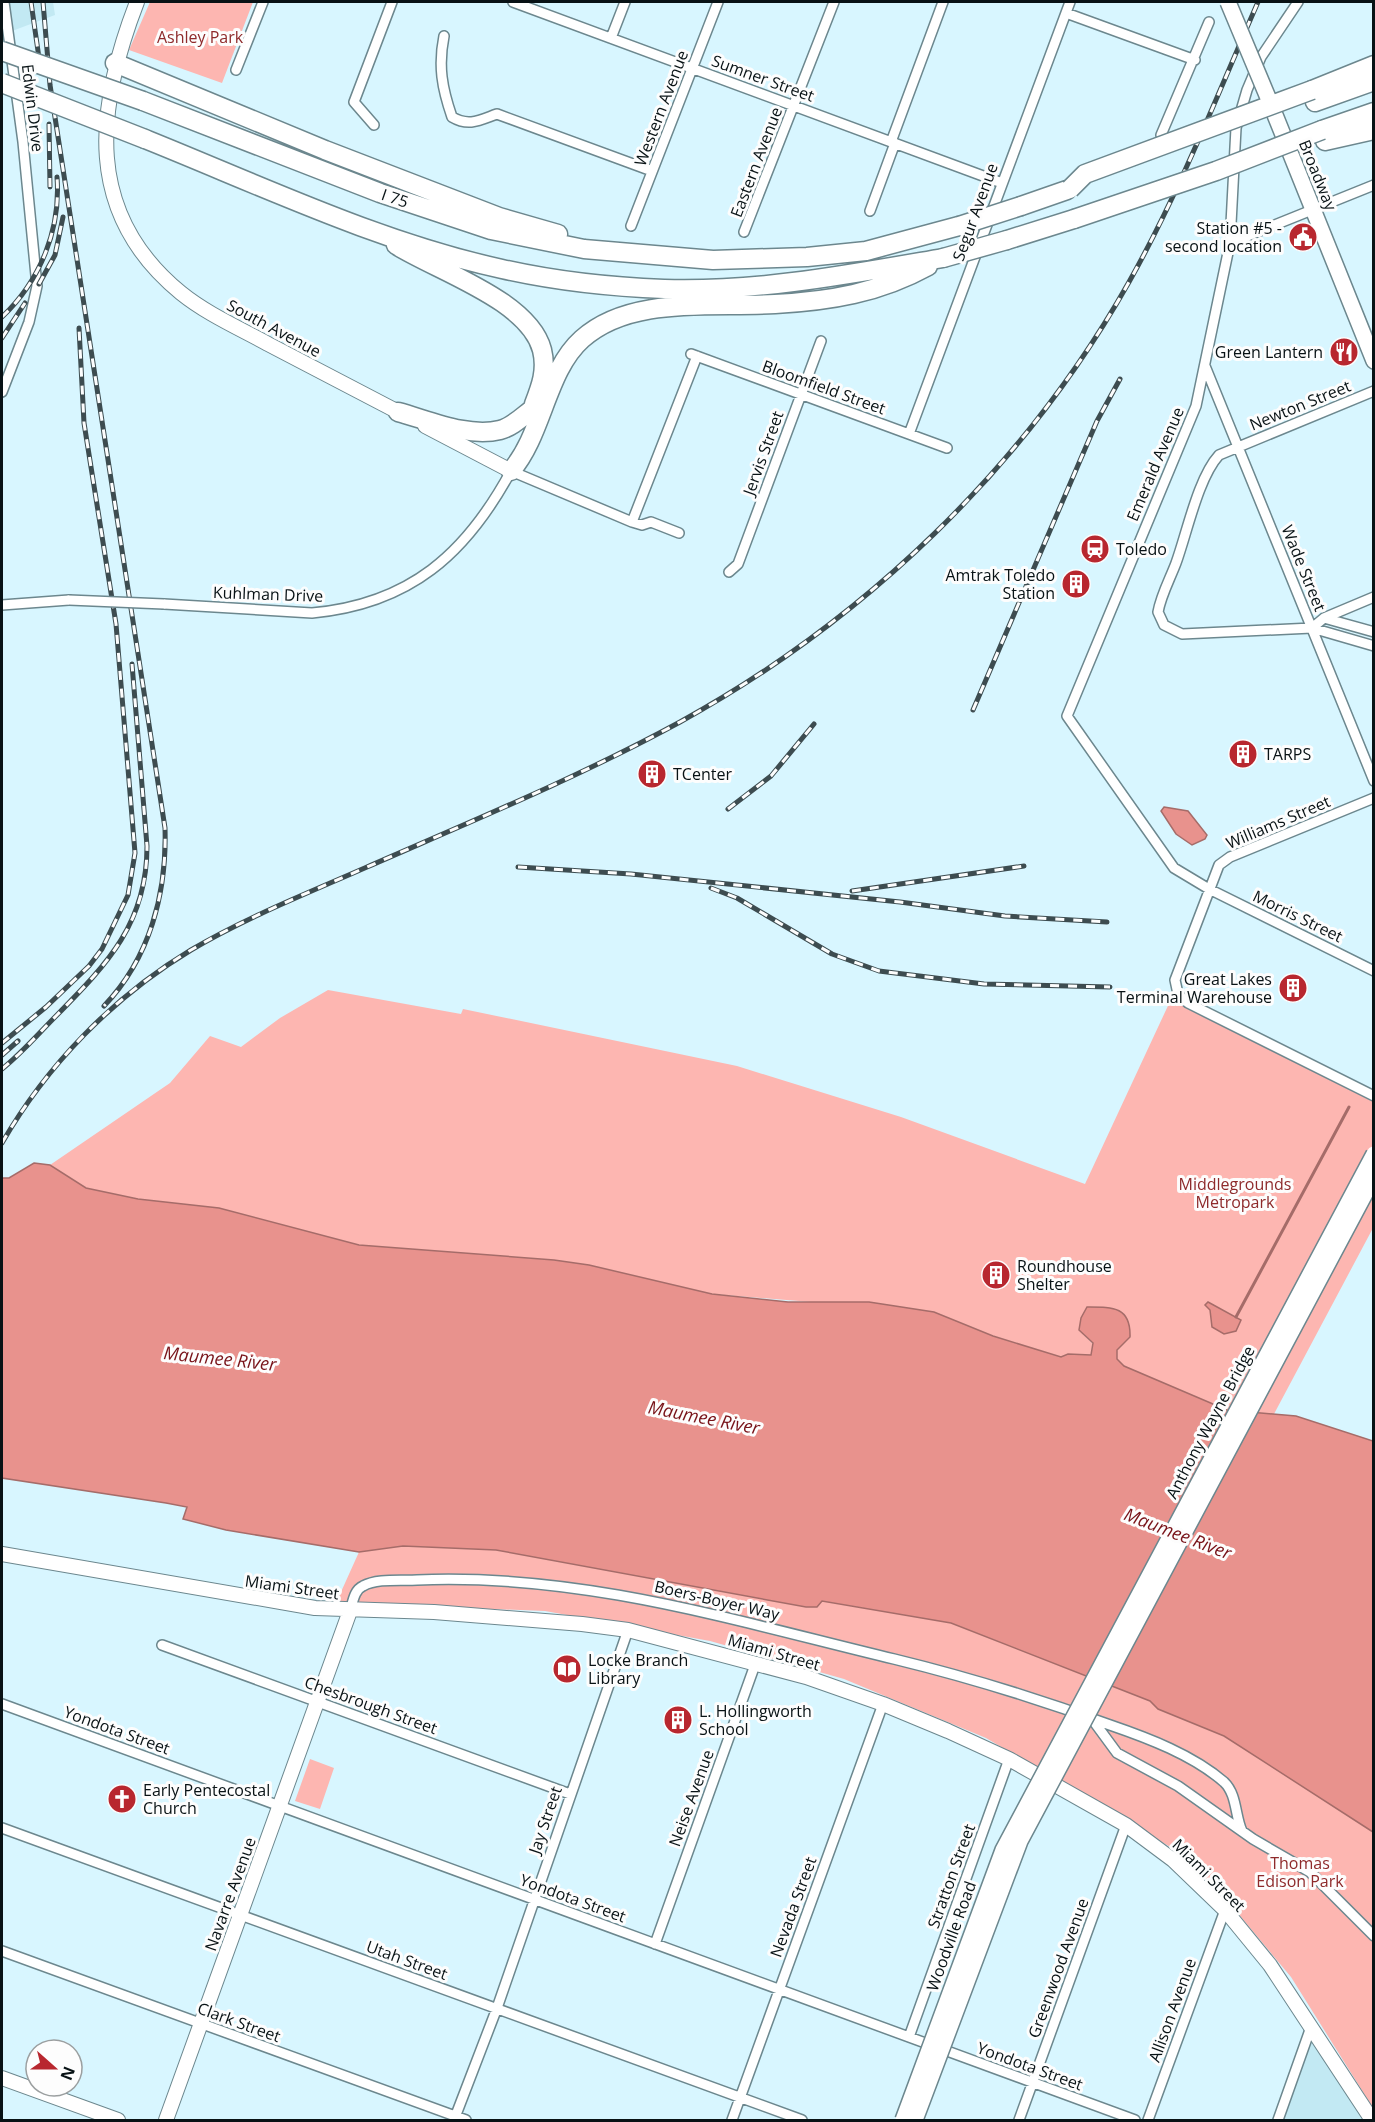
<svg xmlns="http://www.w3.org/2000/svg" width="1375" height="2122" font-family="'Open Sans',sans-serif">
	<style>
		.built { fill: #c2e9f3 }
		.green { fill: #fdb6b1 }
		.water { fill: #e8928d; stroke: #a56c69; stroke-width: 1.5 }
		.lines { fill: none; stroke-linecap: round; stroke-linejoin: round }
		.stream { stroke: #a56c69; stroke-width: 3 }
		.street-casing { stroke: #6c878e; stroke-width: 12 }
		.secondary-casing { stroke: #6c878e; stroke-width: 16 }
		.primary-casing { stroke: #6c878e; stroke-width: 18 }
		.highway-casing { stroke: #6c878e; stroke-width: 21 }
		.street { stroke: #fff; stroke-width: 9 }
		.secondary { stroke: #fff; stroke-width: 14 }
		.primary { stroke: #fff; stroke-width: 15 }
		.highway { stroke: #fff; stroke-width: 18 }
		.rail-casing { stroke: #3d4c50; stroke-width: 5 }
		.rail { stroke: #fdfdfd; stroke-width: 3; stroke-dasharray: 9; stroke-linecap: butt }
		.street-bridge-casing { stroke: #6c878e; stroke-width: 12; stroke-linecap: butt }
		.primary-bridge-casing { stroke: #6c878e; stroke-width: 18; stroke-linecap: butt }
		.highway-bridge-casing { stroke: #6c878e; stroke-width: 21; stroke-linecap: butt }
		.street-bridge { stroke: #fff; stroke-width: 9 }
		.primary-bridge { stroke: #fff; stroke-width: 15 }
		.highway-bridge { stroke: #fff; stroke-width: 18 }
		.labels { text-anchor: middle; dominant-baseline: central; stroke-width: 6; stroke-linejoin: round; paint-order: stroke }
		.park-label { font-size: 16px; fill: #8e2a2b; stroke: #fdfdfd }
		.street-label { font-size: 16px; fill: #081215; stroke: #fdfdfd }
		.poi-label { font-size: 16px; fill: #081215; stroke: #fdfdfd; text-anchor: start }
		.water-label { font-size: 18px; font-style: italic; fill: #781319; stroke: #fdfdfd }
	</style>
	<rect width="100%" height="100%" fill="#d8f6ff"/>
	<path class="built" d="M4 2H53L55 15 12 31Z
		M1308 2033 1362 2120H1274Z"/>
	<path class="green" d="M150 2H253L222 83 129 50Z
		M328 990 461 1014 463 1009 737 1066 901 1117 1085 1184 1173 995 1373 1096V1228L1274 1414 1227 1411 1123 1366 1117 1359V1350L1130 1337 1079 1330 1093 1344 1091 1355 1068 1354 1061 1357 993 1336 934 1312 712 1294 589 1265 554 1260 359 1245 86 1188 50 1165 170 1083 210 1036 241 1047 280 1018Z
		M403 1546 496 1550 806 1607H817L822 1601 951 1623 1150 1701 1158 1709 1224 1736 1373 1832V2108L1291 1977 1235 1910 1182 1854 986 1738 844 1679 710 1641 545 1611 336 1603 359 1552Z
		M310 1759 334 1768 320 1809 295 1801Z"/>
	<path class="water" d="M1164 807 1188 811 1207 835 1205 839 1192 845 1176 834 1161 811Z
		M34 1163 50 1165 86 1188 138 1199 219 1208 359 1245 554 1260 589 1265 712 1294 788 1302H869L934 1312 993 1336 1061 1357 1068 1354 1091 1355 1093 1343 1079 1330 1081 1318 1087 1307C1112 1307 1131 1306 1130 1337L1117 1350V1359L1124 1366 1227 1410 1296 1416 1373 1441V1832L1224 1736 1158 1709 1150 1701 951 1623 822 1601 817 1607H806L496 1550 403 1546 359 1552 226 1530 183 1519 187 1507 166 1503 2 1478V1178H9Z
		M1208 1302 1241 1320 1236 1331 1224 1334 1212 1327 1210 1310 1205 1305Z"/>
	<g class="lines">
		<path class="stream" d="M1236 1317 1349 1107"/>
		<g class="street-casing">
			<path id="street" d="M513 2 1002 183
				M1298 2 1261 57 1247 90 1236 128 1230 243 1196 406 1067 716 1174 868 1209 889 1374 971
				M1066 13 1195 60
				M444 36C438 66 442 88 452 117 469 127 480 120 497 114L652 171
				M611 38 625 2
				M236 70 263 2
				M374 125 354 102 392 2
				M1161 135 1209 22
				M891 142 943 2
				M870 211 895 143
				M631 226 718 2
				M744 232 834 2
				M1230 243 1374 185
				M691 354 947 448
				M1205 366 1374 781
				M1374 391 1219 455C1198 478 1187 533 1176 563 1170 579 1161 595 1158 612L1164 625 1182 634 1312 628 1374 646
				M2 392 29 322 37 286 23 142 4 2
				M909 434 1070 2
				M632 522 697 356
				M729 572 738 564 821 341
				M164 604 312 613C410 604 466 554 511 471L632 522 642 525 651 522 679 533
				M2 605 69 600
				M1324 618 1374 632
				M1312 628 1324 618 1374 597
				M1374 798 1230 857 1219 865 1175 980 1178 994 1188 1003 1374 1096
				M350 1611C353 1602 354 1590 363 1586 377 1578 401 1581 417 1580 583 1573 735 1621 894 1659 968 1677 1039 1699 1110 1725 1148 1738 1193 1755 1224 1782 1237 1794 1235 1816 1242 1831
				M162 1645 570 1794
				M2 1704 1135 2120
				M1092 1719 1117 1753 1178 1786 1253 1839 1310 1872 1374 1936
				M2 1828 802 2120
				M655 1944 756 1662
				M2 1951 466 2120
				M909 2037 1009 1759
				M454 2120 497 2008 628 1630
				M732 2120 883 1704
				M1019 2120 1126 1825
				M1148 2120 1225 1910
				M1278 2120 1311 2027"/>
		</g>
		<g class="secondary-casing">
			<path id="secondary" d="M137 2C96 108 83 213 181 293 207 314 239 328 268 344 314 368 360 392 406 416
				M425 426 511 471
				M2 1554 315 1608 434 1612 582 1624 628 1630 806 1677 883 1704 948 1731 1009 1759 1126 1825 1173 1860 1225 1910 1270 1965 1372 2120
				M2 2078 118 2120
				M166 2120 350 1611"/>
		</g>
		<g class="primary-casing">
			<path id="primary" d="M1269 100 1374 361"/>
		</g>
		<g class="highway-casing">
			<path id="highway" d="M115 63 325 150 499 217 558 234
				M1312 90 1374 65
				M143 101 380 193 491 230 584 249 713 260 807 257 866 251 959 226
				M1315 102 1374 81
				M1322 130 1374 112
				M145 139C262 186 379 242 502 269 555 281 610 287 664 289 758 292 851 274 943 258
				M1325 141 1374 130
				M1021 206 1067 190
				M1007 240 1074 219
				M396 245C437 271 529 300 542 350 547 370 541 386 534 404
				M398 412C428 420 468 438 500 430 512 427 522 417 531 410
				M511 471C543 434 546 371 582 339 631 295 713 308 775 304 830 301 879 293 928 266"/>
		</g>
		<use href="#street" class="street"/>
		<use href="#secondary" class="secondary"/>
		<use href="#primary" class="primary"/>
		<use href="#highway" class="highway"/>
		<g class="rail-casing">
			<path id="rail" d="M31 2 39 58
				M43 2 50 85 165 828C167 893 150 958 104 1006
				M49 124 50 187
				M39 284 55 255 63 217
				M2 317C40 281 61 230 57 177
				M2 338 25 303
				M973 710 1097 421 1120 379
				M728 809 771 776 814 724
				M518 867 631 874 900 902 1005 916 1107 922
				M711 888 737 898 832 954 879 971 984 984 1110 987
				M852 891 1024 866
				M2 1043 46 1007 89 966 102 949 128 895 135 853 116 624 84 423 79 328
				M2 1055 18 1041
				M2 1069C22 1053 39 1033 57 1015 108 963 147 923 147 846L132 664
				M2 1143C47 1065 113 997 191 950 247 917 308 893 367 867 472 821 579 777 680 722 865 620 1025 467 1129 282 1179 193 1217 96 1258 2"/>
		</g>
		<use href="#rail" class="rail"/>
		<g class="street-bridge-casing">
			<path id="street-bridge" d="M69 600 164 604"/>
		</g>
		<g class="primary-bridge-casing">
			<path id="primary-bridge" d="M1228 2 1269 100
				M903 2120 1003 1850 1374 1154
				M915 2120 1020 1841 1374 1177"/>
		</g>
		<g class="highway-bridge-casing">
			<path id="highway-bridge" d="M2 51 143 101
				M2 83 145 139
				M1070 189 1085 174 1312 90
				M1074 219 1216 171 1322 130
				M959 226 1021 206
				M943 258 1007 240"/>
		</g>
		<use href="#street-bridge" class="street-bridge"/>
		<use href="#primary-bridge" class="primary-bridge"/>
		<use href="#highway-bridge" class="highway-bridge"/>
	</g>
	<defs>
		<g id="civic-disc" transform="scale(1.5)"><circle r="9.5" fill="#b8272f" stroke="#fdfdfd"/><path d="M-.6-6.5H3V-4.5H.6V-3L4-1V1h2V6H-6V1h2V-1L-.6-3ZM-1.2 2.5V6h2.4V2.5Z" fill="#fff"/></g>
		<g id="restaurant-disc" transform="scale(1.5)"><circle r="9.5" fill="#b8272f" stroke="#fdfdfd"/><path d="M-5-6h1v4h1v-4h1v4h1v-4h1v5L-1.5 .5V6h-2V.5L-5-1ZM5-6V6H3V1.5H1.5Q1.5-4 5-6Z" fill="#fff"/></g>
		<g id="station-disc" transform="scale(1.5)"><circle r="9.5" fill="#b8272f" stroke="#fdfdfd"/><path d="M-3-6H3Q5-6 5-4V2Q5 4 3 4L4.5 6H3L1.5 4h-3L-3 6H-4.5L-3 4Q-5 4-5 2V-4Q-5-6-3-6ZM-3.5-4v3h7v-3ZM-3.5 1v1.5H-2V1ZM2 1v1.5H3.5V1Z" fill="#fff"/></g>
		<g id="building-disc" transform="scale(1.5)"><circle r="9.5" fill="#b8272f" stroke="#fdfdfd"/><path d="M-4-6H4V6H1V3H-1V6H-4ZM-2.5-4.3h1.7v1.8h-1.7ZM.8-4.3h1.7v1.8H.8ZM-2.5-1h1.7V.8h-1.7ZM.8-1h1.7V.8H.8Z" fill="#fff"/></g>
		<g id="library-disc" transform="scale(1.5)"><circle r="9.5" fill="#b8272f" stroke="#fdfdfd"/><path d="M-6-4Q-3-5.5-.7-3.5V5Q-3 3-6 4ZM6-4Q3-5.5 .7-3.5V5Q3 3 6 4Z" fill="#fff"/></g>
		<g id="church-disc" transform="scale(1.5)"><circle r="9.5" fill="#b8272f" stroke="#fdfdfd"/><path d="M-1.2-6h2.4v3.5h3.3v2.4h-3.3V6h-2.4V-.1h-3.3v-2.4h3.3Z" fill="#fff"/></g>
	</defs>
	<g fill-rule="evenodd">
		<use href="#civic-disc" x="1303" y="237"/>
		<use href="#restaurant-disc" x="1344" y="352"/>
		<use href="#station-disc" x="1095" y="549"/>
		<use href="#building-disc" x="1076" y="584"/>
		<use href="#building-disc" x="1243" y="754"/>
		<use href="#building-disc" x="652" y="774"/>
		<use href="#building-disc" x="1293" y="988"/>
		<use href="#building-disc" x="996" y="1275"/>
		<use href="#library-disc" x="567" y="1669"/>
		<use href="#building-disc" x="678" y="1720"/>
		<use href="#church-disc" x="122" y="1799"/>
	</g>
	<g class="labels">
		<g class="park-label">
			<text x="200" y="37">Ashley Park</text>
			<text x="1235" y="1184">Middlegrounds<tspan x="1235" dy="18">Metropark</tspan></text>
			<text x="1300" y="1863">Thomas<tspan x="1300" dy="18">Edison Park</tspan></text>
		</g>
		<g class="street-label">
			<text transform="translate(763 78) rotate(20)">Sumner Street</text>
			<text transform="translate(33 108) rotate(83)">Edwin Drive</text>
			<text transform="translate(661 108) rotate(-69)">Western Avenue</text>
			<text transform="translate(756 162) rotate(-69)">Eastern Avenue</text>
			<text transform="translate(1318 175) rotate(68)">Broadway</text>
			<text transform="translate(395 198) rotate(19)">I 75</text>
			<text transform="translate(975 212) rotate(-70)">Segur Avenue</text>
			<text transform="translate(274 328) rotate(28)">South Avenue</text>
			<text transform="translate(824 387) rotate(20)">Bloomfield Street</text>
			<text transform="translate(1300 405) rotate(-22)">Newton Street</text>
			<text transform="translate(763 453) rotate(-70)">Jervis Street</text>
			<text transform="translate(1155 464) rotate(-67)">Emerald Avenue</text>
			<text transform="translate(1304 568) rotate(68)">Wade Street</text>
			<text transform="translate(268 594) rotate(2)">Kuhlman Drive</text>
			<text transform="translate(1278 822) rotate(-23)">Williams Street</text>
			<text transform="translate(1298 916) rotate(26)">Morris Street</text>
			<text transform="translate(1210 1422) rotate(-62)">Anthony Wayne Bridge</text>
			<text transform="translate(292 1587) rotate(8)">Miami Street</text>
			<text transform="translate(717 1600) rotate(13)">Boers-Boyer Way</text>
			<text transform="translate(774 1652) rotate(16)">Miami Street</text>
			<text transform="translate(371 1705) rotate(20)">Chesbrough Street</text>
			<text transform="translate(117 1730) rotate(20)">Yondota Street</text>
			<text transform="translate(691 1798) rotate(-70)">Neise Avenue</text>
			<text transform="translate(545 1820) rotate(-71)">Jay Street</text>
			<text transform="translate(1209 1875) rotate(45)">Miami Street</text>
			<text transform="translate(951 1876) rotate(-70)">Stratton Street</text>
			<text transform="translate(230 1894) rotate(-70)">Navarre Avenue</text>
			<text transform="translate(573 1898) rotate(20)">Yondota Street</text>
			<text transform="translate(793 1907) rotate(-70)">Nevada Street</text>
			<text transform="translate(951 1936) rotate(-70)">Woodville Road</text>
			<text transform="translate(407 1960) rotate(20)">Utah Street</text>
			<text transform="translate(1058 1968) rotate(-70)">Greenwood Avenue</text>
			<text transform="translate(1172 2010) rotate(-70)">Allison Avenue</text>
			<text transform="translate(239 2022) rotate(20)">Clark Street</text>
			<text transform="translate(1030 2066) rotate(20)">Yondota Street</text>
		</g>
		<g class="poi-label">
			<text x="1282" y="228" text-anchor="end">Station #5 -<tspan x="1282" dy="18">second location</tspan></text>
			<text x="1323" y="352" text-anchor="end">Green Lantern</text>
			<text x="1116" y="549">Toledo</text>
			<text x="1055" y="575" text-anchor="end">Amtrak Toledo<tspan x="1055" dy="18">Station</tspan></text>
			<text x="1264" y="754">TARPS</text>
			<text x="673" y="774">TCenter</text>
			<text x="1272" y="979" text-anchor="end">Great Lakes<tspan x="1272" dy="18">Terminal Warehouse</tspan></text>
			<text x="1017" y="1266">Roundhouse<tspan x="1017" dy="18">Shelter</tspan></text>
			<text x="588" y="1660">Locke Branch<tspan x="588" dy="18">Library</tspan></text>
			<text x="699" y="1711">L. Hollingworth<tspan x="699" dy="18">School</tspan></text>
			<text x="143" y="1790">Early Pentecostal<tspan x="143" dy="18">Church</tspan></text>
		</g>
		<g class="water-label">
			<text transform="translate(220 1358) rotate(6)">Maumee River</text>
			<text transform="translate(704 1417) rotate(11)">Maumee River</text>
			<text transform="translate(1178 1533) rotate(21)">Maumee River</text>
		</g>
	</g>
	<rect width="1375" height="2122" fill="none" stroke="#081215" stroke-width="6"/>
	<g transform="translate(54 2068) rotate(111)"><circle r="28" fill="#fdfdfd" stroke="#9b9fa0" stroke-width="1.5"/>
	<path d="M0-4.5L10 22L0 15L-10 22Z" fill="#b8272f"/>
	<text y="-9" font-size="16" font-weight="bold" text-anchor="middle" fill="#081215">N</text>
	</g>
</svg>
